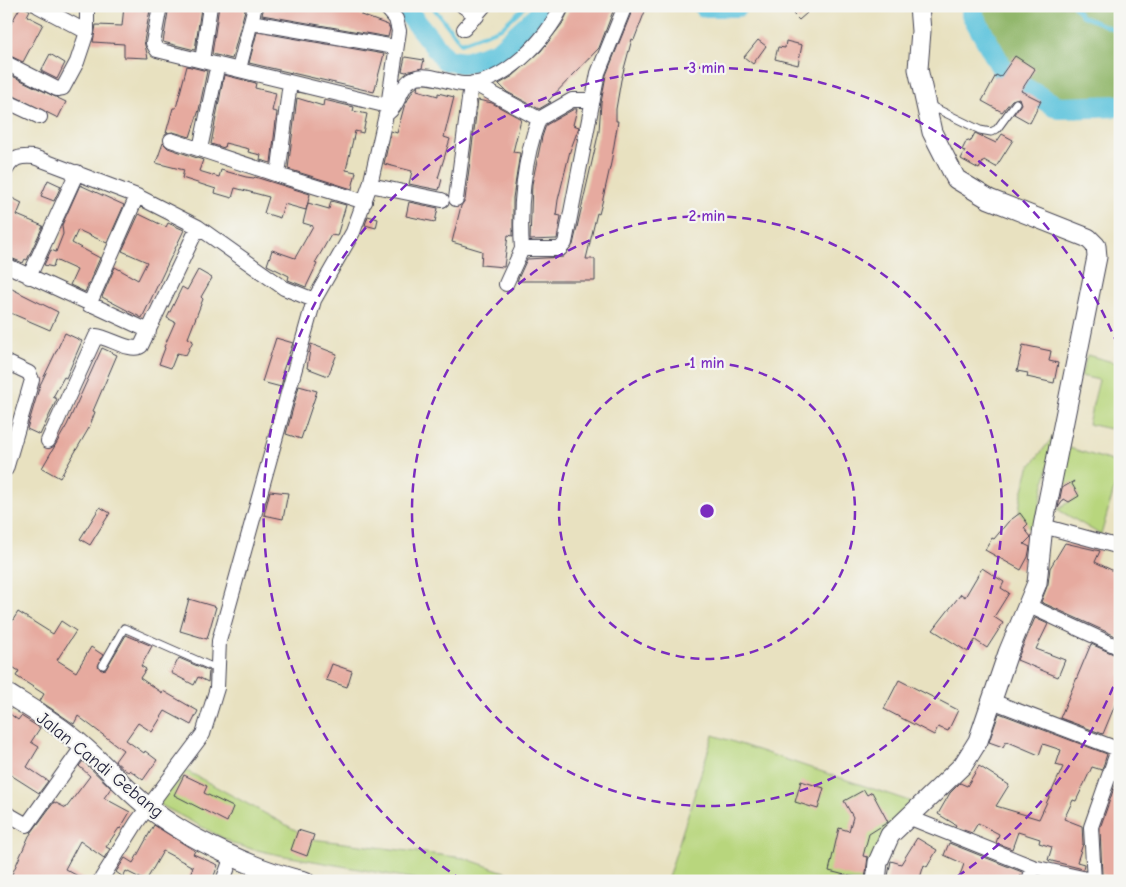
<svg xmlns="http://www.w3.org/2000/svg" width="1126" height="887" font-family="'Comic Neue',sans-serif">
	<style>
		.green { fill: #b8d67d; stroke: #6d7c5c }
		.forest { fill: #92b76c; stroke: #5a6c54 }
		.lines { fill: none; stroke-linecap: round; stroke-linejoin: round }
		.stream { stroke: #5fc4dd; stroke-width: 4 }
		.river { stroke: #5fc4dd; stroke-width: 22 }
		.building { fill: #e6aa9f }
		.lane-casing { stroke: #403f4f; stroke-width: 9 }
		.street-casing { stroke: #403f4f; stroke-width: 16 }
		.secondary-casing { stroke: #403f4f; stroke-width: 21 }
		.lane { stroke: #fff; stroke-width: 7 }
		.street { stroke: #fff; stroke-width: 14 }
		.secondary { stroke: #fff; stroke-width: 19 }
		.ring { fill: none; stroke: #7b2cbf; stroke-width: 2.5; stroke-dasharray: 9 6 }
		.labels { text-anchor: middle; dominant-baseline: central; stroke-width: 4.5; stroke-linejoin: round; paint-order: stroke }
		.street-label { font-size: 18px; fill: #22223b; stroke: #f6f6f2 }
		.centre { fill: #7b2cbf; stroke: #f6f6f2; stroke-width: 2.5 }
		.ring-label { font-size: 15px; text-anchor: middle; font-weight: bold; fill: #7b2cbf; stroke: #f6f6f2; stroke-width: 4.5; stroke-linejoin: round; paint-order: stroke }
	</style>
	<rect width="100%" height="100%" fill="#f6f6f2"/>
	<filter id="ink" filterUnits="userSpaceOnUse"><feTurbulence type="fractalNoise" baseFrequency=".02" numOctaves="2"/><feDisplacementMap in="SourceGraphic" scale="10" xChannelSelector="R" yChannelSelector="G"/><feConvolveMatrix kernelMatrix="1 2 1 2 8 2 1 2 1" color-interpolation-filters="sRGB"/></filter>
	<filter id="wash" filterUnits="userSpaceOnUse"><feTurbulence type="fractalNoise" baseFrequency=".0096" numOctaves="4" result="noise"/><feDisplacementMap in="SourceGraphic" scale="20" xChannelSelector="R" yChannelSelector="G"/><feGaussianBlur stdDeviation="1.12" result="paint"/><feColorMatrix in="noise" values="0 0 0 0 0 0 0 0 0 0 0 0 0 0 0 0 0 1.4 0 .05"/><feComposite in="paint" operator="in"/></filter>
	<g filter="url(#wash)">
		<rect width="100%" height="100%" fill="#e8e1c0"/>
		<path class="green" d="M1087 355 1120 364V390L1110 429 1088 424 1099 380 1081 376Z
			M1055 434 1033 535 1019 511 1021 497 1029 468Z
			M1063 446 1112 461 1118 475 1101 535 1057 509 1079 496 1071 483 1049 495Z
			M713 735 912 802 876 881H667Z
			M176 765 312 839 464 858 530 881H426L274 854 236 845 155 802Z"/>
		<path class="forest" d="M978 6H1120V98L1060 100 1007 71 976 13Z"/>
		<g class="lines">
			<path class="stream" d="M432 6 461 43 501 28 525 6
				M1074 6 1082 16 1120 32"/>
			<path class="river" d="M403 6 446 60 465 63 498 52 548 6
				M704 6H737
				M974 6 972 14 1008 79 1059 108 1120 106"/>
		</g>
		<g id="blocks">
			<path class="building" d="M21 6 30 10 27 16 43 24 23 62 6 54V32Z
				M124 6H137L136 9 150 10 144 41 148 58 124 57V44L93 42 96 25 122 26Z
				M169 6 201 8 195 50 163 42Z
				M219 6H246L232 59 212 54Z
				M264 6H363L361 15 388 25 390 29 388 37 262 15Z
				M571 6H615L599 48 548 101 551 102 539 109 507 92 499 84 513 76 541 51 562 24Z
				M634 6H647L634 40 632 39 621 80 616 109V121H618L611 163 602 203 599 214 597 213 586 259H595V281H517L527 259 563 257 573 245 599 131 601 103 606 75Z
				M785 6H800L807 13 799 20Z
				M257 32 384 54 374 92 249 63Z
				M758 40 766 46 753 64 744 57Z
				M786 41 802 45 798 65 775 59 778 47 785 48Z
				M50 54 65 63 57 79 41 71Z
				M1015 56 1035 69 1021 91 1041 101 1030 123 1014 114 1021 104 1019 98 1012 100 1002 112 982 101 996 75 1000 77Z
				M405 57 424 60 422 68 406 72 402 71Z
				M187 66 207 71 199 110 190 137 173 132 166 133 173 108H176Z
				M6 73 66 102 58 118 6 92Z
				M224 75 256 83 255 88 276 93 272 111 277 112 271 163 260 160 261 155 248 152 249 149 225 143 224 148 211 144Z
				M418 86 417 90 438 96V93L454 97 444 137 450 139 438 178 442 179 439 190 409 184 412 171 384 164 391 131 397 133 404 107 413 90Z
				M297 98 323 106 324 100 354 107 353 111 367 114 363 133 355 131 346 170 356 172 352 189 288 169Z
				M478 100 492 103 521 119 513 152 520 153 513 198V236L508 235 504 267 481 265 482 251 452 242 461 206 465 200Z
				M574 109H577L573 125 579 127 570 151 558 200 556 215 561 216 557 239 530 240 532 184 542 137 546 125Z
				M975 133 996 143 1002 134 1013 140 996 167 984 160 979 169 961 159 965 151 962 150 967 140 970 142Z
				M163 143 168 148 203 160 199 171 219 177 221 170 246 177 254 178 255 177 310 194 306 210 284 204 280 218 264 213 269 197 235 188 232 198 215 193 216 189 182 178 184 170 156 163Z
				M48 180 61 186 54 201 41 196Z
				M80 185 124 205 107 243 78 230 72 243 100 258 85 292 70 285 77 270 55 260 53 267 44 265 51 250 56 252 63 234 62 225Z
				M6 195 22 203 17 215 43 226 27 260 25 259 23 263 6 256Z
				M331 201 346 205 337 236 331 235 315 263 317 264 306 287 288 280 289 276 267 265 272 250 295 258 313 226 303 223 308 203 329 209Z
				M409 202 438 208 435 222 406 216Z
				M139 214 166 227 168 223 184 230 142 318 102 297 115 267 138 280 147 262 122 251Z
				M368 216 378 219 376 228 365 225Z
				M198 270 212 278 201 297 203 299 188 338 193 341 186 355 177 353 171 368 159 364 165 348 164 347 175 322 167 318 182 287 187 290Z
				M6 286 58 312 50 330 6 311Z
				M65 333 82 341 66 378 64 377 53 397 57 399 40 435 27 429 40 385Z
				M276 338 293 343 282 373 284 374 281 387 262 382Z
				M311 344 337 354 328 376 307 368Z
				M1023 345 1051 351 1049 361 1058 363 1054 383 1027 377 1028 373 1017 371Z
				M102 348 117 355 93 411 95 412 89 428 60 478 42 468 67 425Z
				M299 386 317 391 301 439 286 434Z
				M1074 481 1072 484 1079 496 1069 502 1064 499 1058 508 1062 488Z
				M270 491 288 493 283 519 264 515Z
				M100 507 110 513 90 545 80 539Z
				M1020 513 1028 524 1024 528 1031 537 1024 544 1030 547 1028 557 1021 570 985 550 992 538 994 539 1008 522Z
				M1065 543 1100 551 1095 562 1120 574V638L1041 602 1048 584 1050 568Z
				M982 568 1004 582 1001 588 1009 593 994 617 1003 623 987 648 975 640 968 652 933 630 961 594 965 597Z
				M189 599 216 607 207 639 180 631Z
				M18 612 53 634 61 621 76 631 57 660 76 672 91 647 103 655 98 666 101 670 106 669 126 635 152 646 141 666 146 669 140 678 162 693 163 691 198 711 191 725 165 711 152 732 138 723 126 740 144 753 145 751 157 760 143 780 130 770 128 772 125 770 115 761 123 750 78 716 74 724 40 701 44 694 16 676 19 671 6 663V631Z
				M1035 618 1048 624 1036 649 1065 660 1058 677 1017 660Z
				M1091 644 1120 657V693L1103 734 1060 718Z
				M179 658 209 671 208 682 198 677 194 685 171 673Z
				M332 664 352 671 347 687 326 680Z
				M899 680 958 710 948 731 938 727 934 735 884 709Z
				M6 711 18 720 21 716 40 728 31 742 39 747 27 767 48 781 39 793 6 772Z
				M999 713 1107 754 1102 770 1092 767 1076 801 1073 800 1064 819 1082 826 1083 844 1077 862 1084 864 1083 869 1048 860 1052 847 1039 843 1040 839 1018 832 1012 849 996 843 999 834 978 823 972 833 955 827 956 825 938 814 950 793 960 783 967 786 979 766 1009 785 996 806 1039 819 1063 767 1056 765 1061 750 1043 744 1039 755 1006 741 1003 747 989 742Z
				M83 761 111 788 104 798 130 812 120 829 119 828 106 847 110 849 104 858 80 841 65 869 87 881H9L29 836 54 802 66 808 90 776 79 766Z
				M1120 771V879L1102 875 1100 828Z
				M184 775 207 786 204 793 233 807 227 822 174 795Z
				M801 781 824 788 818 809 795 802Z
				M864 790 867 795 872 792 888 822 869 834 863 856 868 857 865 880 829 871 839 828 849 831 853 817 844 801Z
				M154 825 195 851 193 854 218 865 212 881H187L193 867 163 851 146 881 126 871 123 877 116 872 125 858 133 863Z
				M298 830 314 835 307 856 291 850Z
				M917 838 937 850 927 867 924 865 919 881H887L891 861 901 864Z
				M949 843 1022 872 1019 881H958L964 864 944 855Z"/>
		</g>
	</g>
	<g filter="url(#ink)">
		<use href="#blocks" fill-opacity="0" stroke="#403f4f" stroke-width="1"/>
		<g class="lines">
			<g class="lane-casing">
				<path id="lane" d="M929 105 980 130 991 132 997 129 1016 103
					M103 665 124 628 219 670"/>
			</g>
			<g class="street-casing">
				<path id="street" d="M38 6 87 32
					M160 6 153 43 157 50 388 106
					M463 6 477 16
					M251 22 395 47
					M464 29 484 6
					M202 61 210 6
					M6 63 57 89 63 88 77 62 87 32V6
					M239 69 255 6
					M473 83 539 119
					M593 100H572L539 119C524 158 519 206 522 249H560L565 243 598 73 625 6
					M6 101 40 117
					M389 112C400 104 400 84 414 78 427 72 449 83 463 84 503 86 547 39 562 6
					M171 140 278 175 289 90
					M200 149 216 73
					M6 170C13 157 20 156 34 157L137 196 198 227 284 288 314 300
					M278 175 365 202
					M370 185 442 200
					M456 199 471 84
					M6 265 149 331
					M29 277 77 172
					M506 284 522 249
					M89 305 137 196
					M6 362 29 373 32 380 6 469
					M48 441 96 336C109 337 131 353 141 346L198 227
					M1043 526 1120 547
					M1027 605 1120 648
					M992 701 1120 750
					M6 813 27 825 83 746
					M908 817 1033 867 1096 881
					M100 881 137 822 203 734 217 688 219 641 314 300 353 232 370 185 388 106 399 31 396 19 385 6
					M223 881 232 856
					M1029 881 1033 867
					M1094 881 1091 827 1118 750"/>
			</g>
			<g class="secondary-casing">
				<path id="secondary" d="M6 693C33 710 61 726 84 747 106 766 125 789 148 807 184 837 259 872 305 881
					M876 881 878 862 890 835 963 765 978 741 1008 653 1037 583 1043 526 1097 257 1096 246 1088 238 989 199 956 179 932 132 918 69 921 31 919 6"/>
			</g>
			<use href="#lane" class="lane"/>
			<use href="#street" class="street"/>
			<use href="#secondary" class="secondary"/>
		</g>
	</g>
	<g class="ring">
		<circle cx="707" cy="511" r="148"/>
		<circle cx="707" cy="511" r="295"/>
		<path d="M1119 673A443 443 0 0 1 952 880M462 880A443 443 0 1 1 1119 349"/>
	</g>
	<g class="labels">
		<g class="street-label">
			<text transform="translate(100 765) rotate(39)">Jalan Candi Gebang</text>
		</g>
	</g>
	<circle cx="707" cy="511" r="8" class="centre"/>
	<g class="ring-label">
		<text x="707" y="73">3 min</text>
		<text x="707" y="221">2 min</text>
		<text x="707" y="368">1 min</text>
	</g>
	<rect width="1126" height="887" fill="none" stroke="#f6f6f2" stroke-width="25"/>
</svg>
